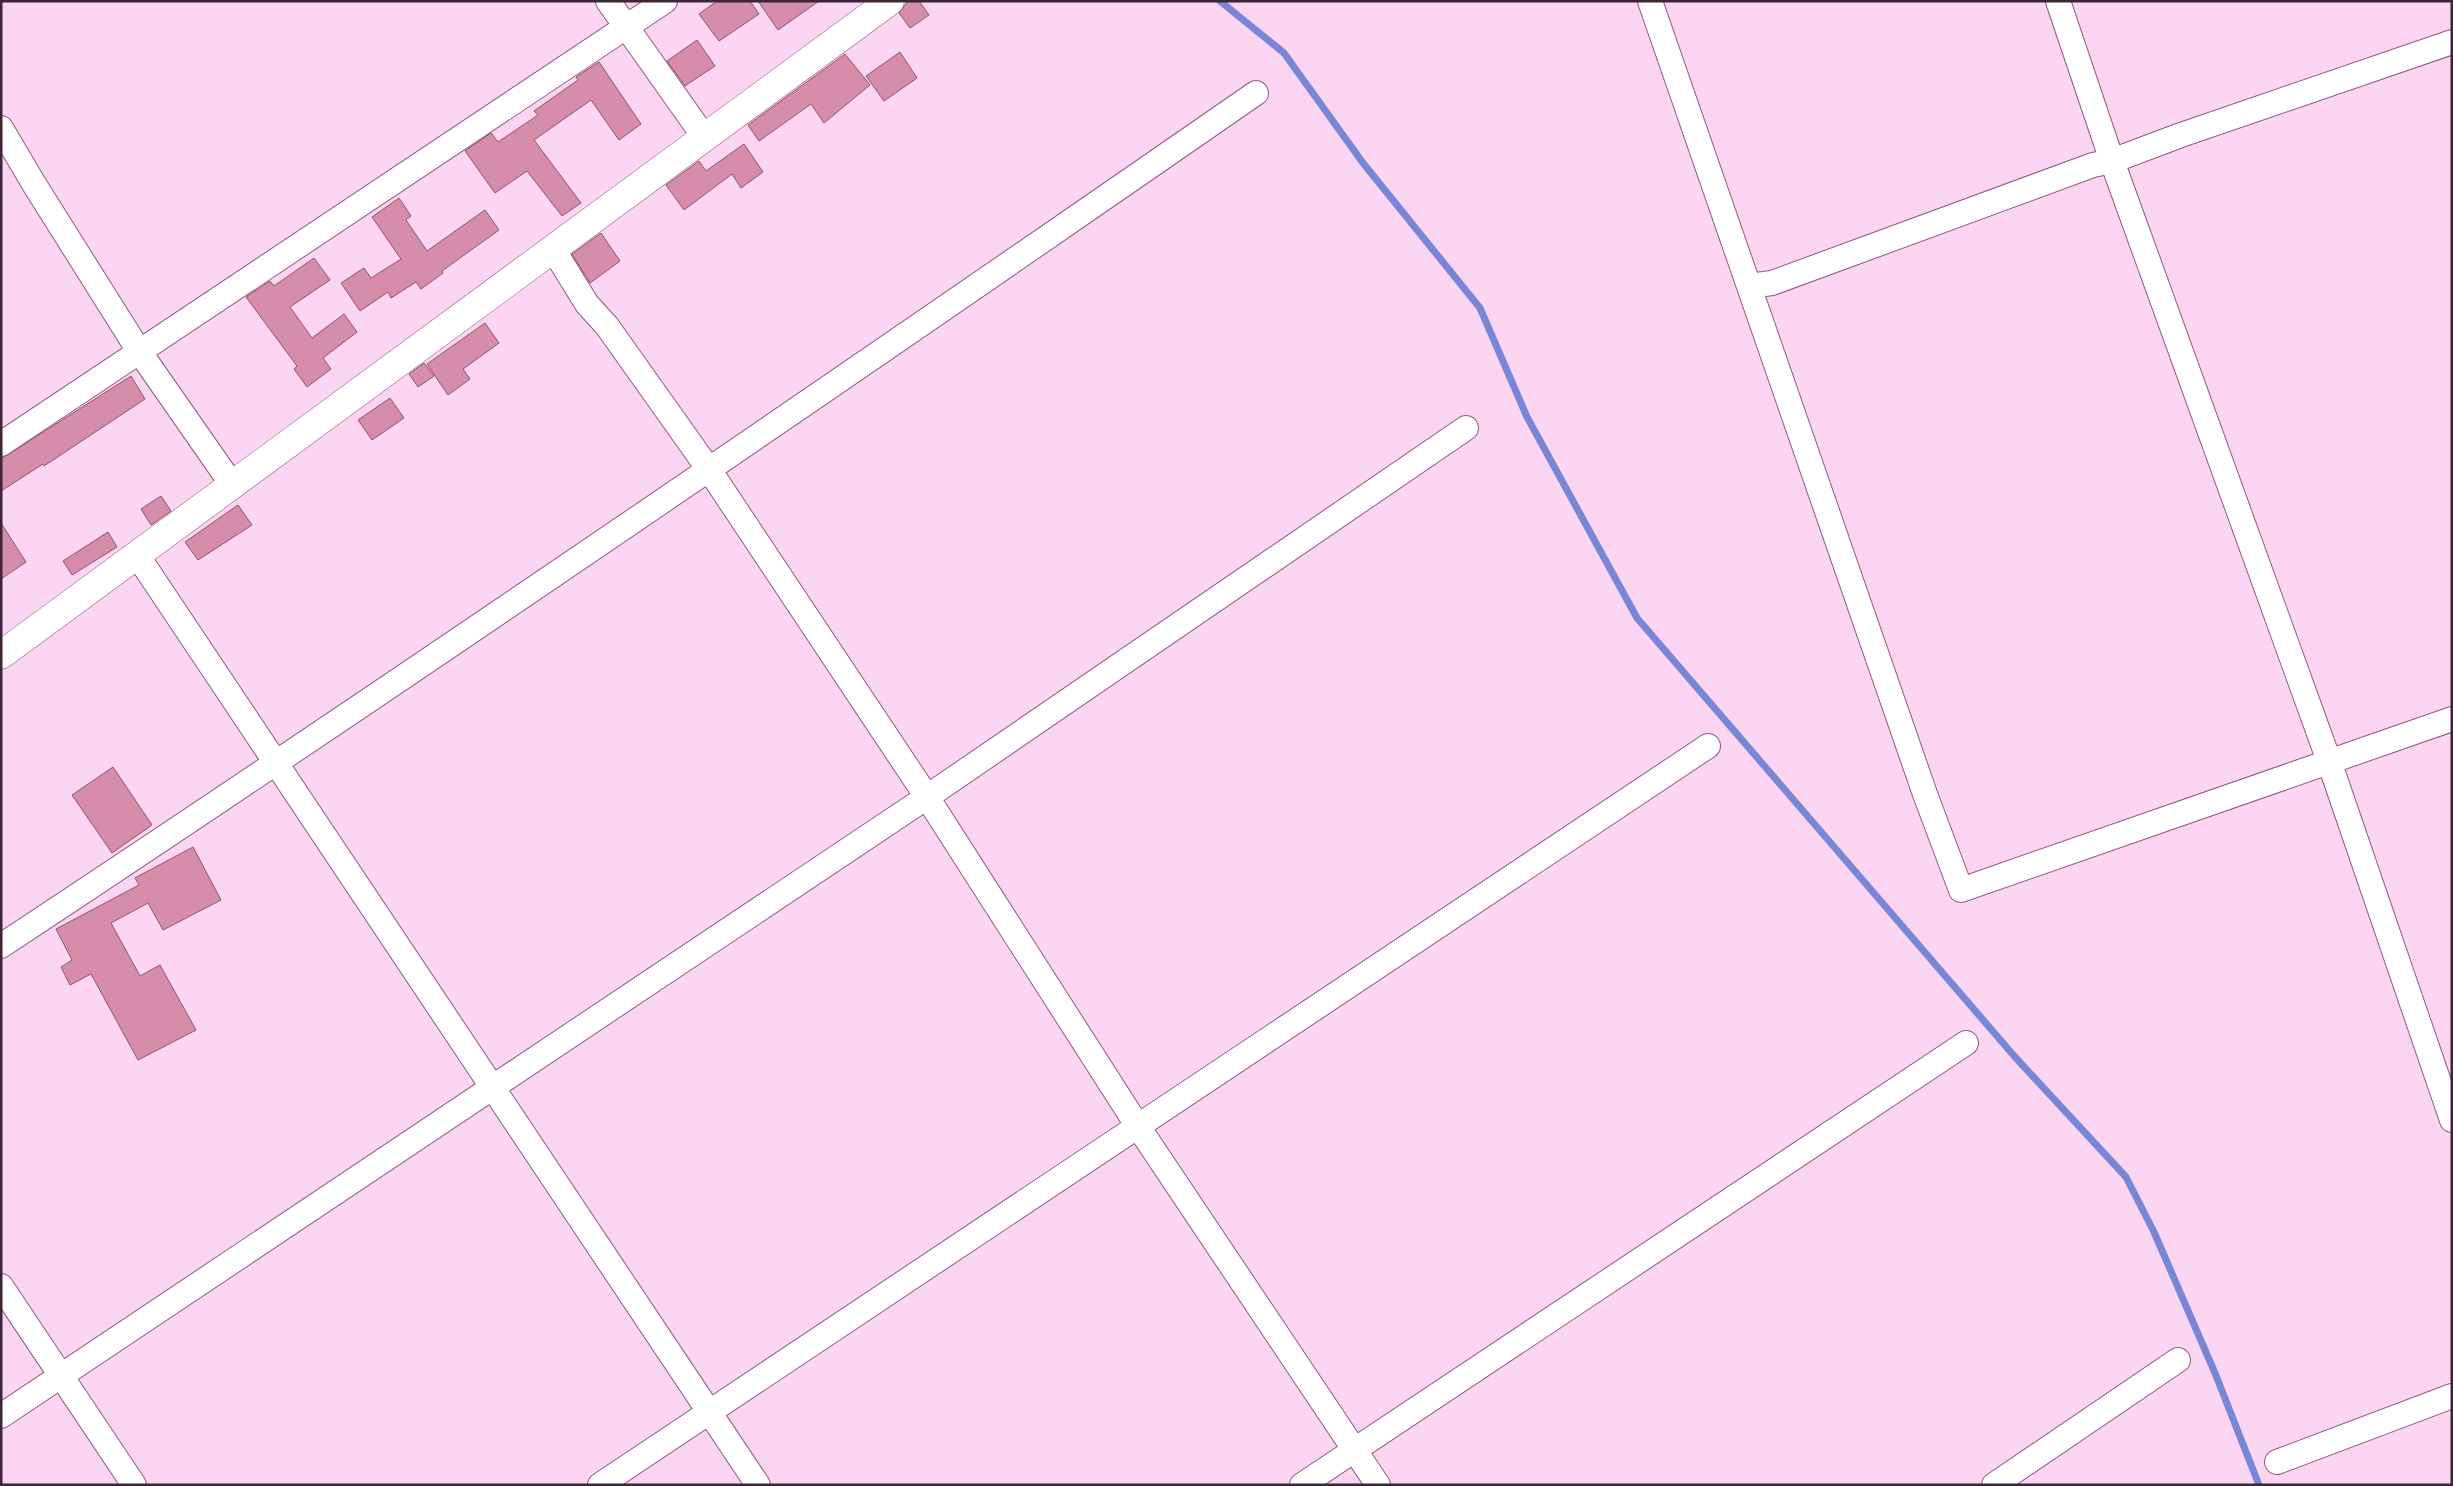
<svg xmlns="http://www.w3.org/2000/svg" width="2453" height="1486" font-family="'PT Sans',sans-serif">
	<style>
		.lines { fill: none; stroke-linecap: round; stroke-linejoin: round }
		.stream { stroke: #7886d8; stroke-width: 7 }
		.building { fill: #d58da9; stroke: #95526e }
		.minor-casing { stroke: #905884; stroke-width: 26 }
		.tertiary-casing { stroke: #905884; stroke-width: 29 }
		.minor { stroke: #fff; stroke-width: 24 }
		.tertiary { stroke: #fff; stroke-width: 28 }
	</style>
	<rect width="100%" height="100%" fill="#fbd5f2"/>
	<g class="lines">
		<path class="stream" d="M1220 1 1284 53 1363 163 1480 308 1527 417 1637 618 2015 1057 2126 1177 2154 1232 2215 1373 2259 1485"/>
	</g>
	<path class="building" d="M717 1H750L759 14 719 41 699 14Z
		M758 1H819L778 30Z
		M908 1H919L929 15 910 28 899 13Z
		M697 40 715 66 685 86 667 61Z
		M900 52 917 78 884 101 866 76Z
		M845 54 870 85 824 123 811 104 759 141 748 125Z
		M599 62 641 124 619 140 591 100 534 140 581 203 562 216 527 171 495 193 465 151 491 133 498 142 538 115 534 111 578 80 576 77Z
		M744 144 763 172 741 188 732 174 684 210 666 185 699 161 706 171Z
		M399 198 411 216 406 220 427 251 485 210 499 230 442 271 443 273 421 289 416 282 391 298 388 292 360 311 341 283 364 268 371 278 401 259 372 217Z
		M601 233 620 261 590 283 572 254Z
		M314 258 330 280 290 307 312 338 344 314 357 332 323 358 331 369 307 387 294 369 297 366 246 297 270 281 274 286Z
		M485 323 499 343 463 369 470 379 448 395 427 364Z
		M424 363 434 376 418 387 409 374Z
		M131 376 145 399 44 466 43 464 1 491V459Z
		M390 398 404 418 372 440 358 420Z
		M161 496 171 511 151 525 141 509Z
		M238 505 252 525 198 560 185 542Z
		M1 523 26 562 1 579Z
		M108 532 117 547 72 575 63 561Z
		M113 767 152 825 112 853 72 795Z
		M193 847 221 900 163 930 148 903 111 923 140 976 160 965 196 1030 138 1060 91 974 70 985 61 967 72 960 56 929 139 885 135 878Z"/>
	<g class="lines">
		<g class="minor-casing">
			<path id="minor" d="M608 1 705 138
				M1650 1 1925 794 1961 890 2452 719
				M2058 1 2112 161 2329 761 2452 1120
				M1 128 34 184 139 351 233 486
				M553 249 587 304 607 326 710 471 927 797 1137 1125 1378 1485
				M1749 286 1772 283 2093 165 2112 161 2181 135 2452 42
				M1 444 665 1
				M137 555 758 1485
				M1 946C423 667 840 381 1256 93
				M1 1286 134 1485
				M1 1416 927 797 1466 428
				M2277 1462 2452 1396
				M600 1485 1708 746
				M1302 1485 1966 1043
				M1994 1485 2178 1360"/>
		</g>
		<g class="tertiary-casing">
			<path id="tertiary" d="M1 655 890 1"/>
		</g>
		<use href="#minor" class="minor"/>
		<use href="#tertiary" class="tertiary"/>
	</g>
	<rect width="2453" height="1486" fill="none" stroke="#3d2538" stroke-width="5"/>
</svg>
